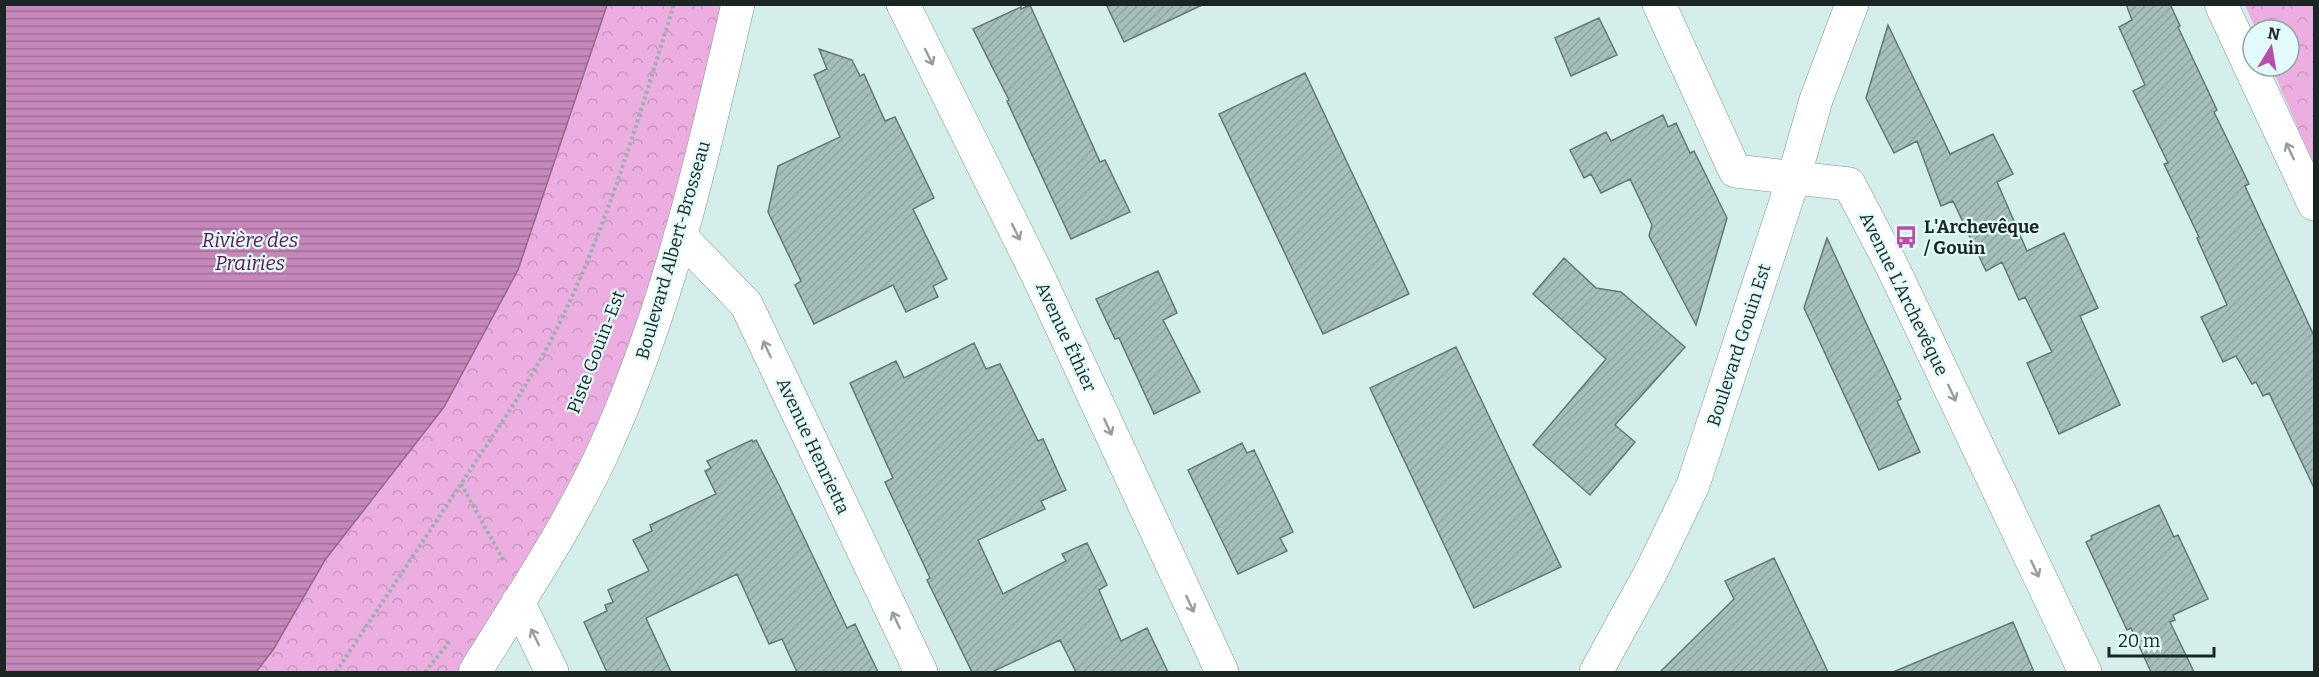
<svg xmlns="http://www.w3.org/2000/svg" width="2319" height="677" font-family="Bitter,serif">
	<style>
		.park { fill: url(#park-crowns) }
		.water { fill: url(#water-rules); stroke: #936a8d; stroke-width: 1.5 }
		.building { fill: url(#building-hatch); stroke: #627977; stroke-width: 1.5 }
		.lines { fill: none; stroke-linecap: round; stroke-linejoin: round }
		.minor-casing { stroke: #7b9492; stroke-width: 34 }
		.path { stroke: #9bb0ae; stroke-width: 4; stroke-dasharray: 3 3; stroke-linecap: butt }
		.minor { stroke: #fff; stroke-width: 33 }
		.oneway { stroke: #989d9c }
		.labels { text-anchor: middle; dominant-baseline: central; stroke-width: 4.5; stroke-linejoin: round; paint-order: stroke }
		.poi-label { font-size: 18px; font-weight: bold; fill: #1b2524; stroke: #e0fbf9; text-anchor: start }
		.street-label { font-size: 18px; fill: #1b2524; stroke: #e0fbf9 }
		.water-label { font-size: 20px; font-style: italic; fill: #5f1656; stroke: #e0fbf9 }
	</style>
	<defs>
		<pattern id="park-crowns" width="20" height="18" patternUnits="userSpaceOnUse" patternTransform="scale(1.5)"><rect width="20" height="18" fill="#ecaee0"/><path d="M2 6a3 3 0 1 1 6 0M12 15a3 3 0 1 1 6 0" fill="none" stroke="#ca96c0"/></pattern>
		<pattern id="water-rules" width="6" height="5" patternUnits="userSpaceOnUse" patternTransform="scale(1.5)"><rect width="6" height="5" fill="#c688ba"/><path d="M0 2.5h6" fill="none" stroke="#a06f97"/></pattern>
		<pattern id="building-hatch" width="6" height="6" patternUnits="userSpaceOnUse" patternTransform="scale(1.5)"><rect width="6" height="6" fill="#a5bebc"/><path d="M-1 1l2-2M0 6l6-6M5 7l2-2" fill="none" stroke="#8da3a1"/></pattern>
	</defs>
	<rect width="100%" height="100%" fill="#d3eeeb"/>
	<path class="park" d="M607 5H749L624 402 476 672H256L273 650 325 560 518 270Z
		M2245 5H2314V165L2271 66H2289V30H2256Z"/>
	<path class="water" d="M4 5H607L518 270 444 407 325 560 273 650 256 672H5Z"/>
	<path class="building" d="M1106 4H1204L1124 42Z
		M2126 4H2170L2180 26 2178 27 2217 110 2214 112 2249 184 2245 186 2314 336V488L2269 393 2263 396 2256 382 2252 384 2236 356 2223 362 2201 317 2227 305 2197 238 2199 237 2164 164 2168 163 2133 91 2145 85 2119 27 2132 20Z
		M1030 5 1100 162 1105 160 1130 212 1071 239 1007 101 1009 100 973 29 1021 7V9Z
		M1599 18 1617 55 1571 76 1555 38Z
		M1888 25 1950 154 1993 134 2013 174 1997 182 2027 251 2064 233 2098 308 2080 316 2120 405 2059 434 2027 363 2052 352 2025 297 2019 300 2002 262 1986 271 1953 201 1941 206 1917 141 1894 153 1866 98Z
		M819 49 852 60 860 76 864 74 885 121 895 117 934 198 913 209 947 279 933 286 938 297 906 312 893 285 814 324 795 285 801 281 768 212 778 166 840 137 814 75 827 69Z
		M1305 73 1409 294 1323 334 1219 114Z
		M1663 115 1668 127 1676 123 1690 153 1694 151 1727 218 1696 325 1649 236 1652 225 1630 179 1601 193 1591 174 1584 178 1570 150 1606 132 1611 141Z
		M1827 238 1901 399 1897 401 1920 452 1879 470 1804 308Z
		M1564 258 1596 288 1621 292 1685 347 1615 425 1635 442 1590 495 1533 445 1606 359 1533 294Z
		M1158 271 1177 313 1163 320 1200 392 1154 414 1119 338 1115 339 1096 299Z
		M974 343 986 369 1000 364 1038 441 1043 439 1066 490 1041 501 1045 509 978 540 1003 594 1066 561 1062 554 1087 543 1107 585 1099 590 1121 641 1147 628 1168 672H1076L1060 640 992 672H972L927 580 930 578 885 482 893 478 850 383 896 361 904 378Z
		M1456 347 1561 567 1474 608 1370 388Z
		M752 440 753 442 756 440 780 487 847 628 855 624 878 672H797L782 639 769 644 737 574 646 618 671 672H607L584 622 607 611 605 605 613 602 608 590 649 571 633 540 652 531 650 525 716 494 705 471 711 468 707 461Z
		M1242 443 1247 453 1254 450 1293 532 1280 538 1287 551 1238 574 1188 470Z
		M2159 505 2174 537 2178 535 2208 599 2173 615 2175 620 2170 622 2194 672H2151L2131 628 2127 630 2086 542 2092 539 2091 536Z
		M1774 558 1828 672H1660L1734 599 1725 581Z
		M2013 622 2034 672H1893Z"/>
	<g class="lines">
		<g class="minor-casing">
			<path id="minor" d="M903 4 1039 278 1222 672
				M1659 4 1735 171 1849 184 1891 264 2085 672
				M2221 4 2314 204
				M680 236 746 304 921 672
				M518 602 552 672
				M475 672C519 600 567 530 603 452 668 310 703 156 738 4
				M1596 672 1652 570 1693 485 1794 177 1816 100 1852 4"/>
		</g>
		<path class="path" d="M461 484 504 561
			M336 672 510 410C529 380 547 350 562 318 610 218 641 110 674 4
			M425 672 451 640"/>
		<use href="#minor" class="minor"/>
	</g>
	<defs><path id="oneway-shaft" d="M-6 0H5M1.5-3L5.5 0L1.5 3" fill="none" stroke-width="1.6" stroke-linecap="round" stroke-linejoin="round" transform="scale(1.5)"/></defs>
	<g class="oneway">
		<use href="#oneway-shaft" transform="translate(929 57) rotate(64)"/>
		<use href="#oneway-shaft" transform="translate(2290 151) rotate(-115)"/>
		<use href="#oneway-shaft" transform="translate(1016 232) rotate(64)"/>
		<use href="#oneway-shaft" transform="translate(767 349) rotate(-115)"/>
		<use href="#oneway-shaft" transform="translate(1952 393) rotate(65)"/>
		<use href="#oneway-shaft" transform="translate(1108 427) rotate(65)"/>
		<use href="#oneway-shaft" transform="translate(2035 569) rotate(65)"/>
		<use href="#oneway-shaft" transform="translate(1190 604) rotate(65)"/>
		<use href="#oneway-shaft" transform="translate(896 620) rotate(-115)"/>
		<use href="#oneway-shaft" transform="translate(535 637) rotate(-116)"/>
	</g>
	<defs>
		<g id="bus-bare" transform="scale(1.8)"><path d="M-5-6H5V4H4V6H2V4H-2V6H-4V4H-5ZM-3.5-4V0h7V-4ZM-3.5 1.2v1.5H-2V1.2ZM2 1.2v1.5H3.5V1.2Z" fill="#ba4caa" stroke="#e0fbf9" stroke-width="2.5" paint-order="stroke"/></g>
	</defs>
	<g fill-rule="evenodd">
		<use href="#bus-bare" x="1906" y="237"/>
	</g>
	<g class="labels">
		<g class="poi-label">
			<text x="1924" y="227">L'Archevêque<tspan x="1924" dy="21">/ Gouin</tspan></text>
		</g>
		<g class="street-label">
			<text transform="translate(673 250) rotate(-74)">Boulevard Albert-Brosseau</text>
			<text transform="translate(1904 294) rotate(64)">Avenue L'Archevêque</text>
			<text transform="translate(1066 337) rotate(65)">Avenue Éthier</text>
			<text transform="translate(1739 345) rotate(-72)">Boulevard Gouin Est</text>
			<text transform="translate(596 352) rotate(-69)">Piste Gouin-Est</text>
			<text transform="translate(813 446) rotate(65)">Avenue Henrietta</text>
		</g>
		<g class="water-label">
			<text x="250" y="240">Rivière des<tspan x="250" dy="23">Prairies</tspan></text>
		</g>
	</g>
	<rect width="2319" height="677" fill="none" stroke="#1b2524" stroke-width="12"/>
	<g transform="translate(2271 48) rotate(11)"><circle r="28" fill="#e0fbf9" stroke="#91a5a4" stroke-width="1.5"/>
	<path d="M0-4.5L10 22L0 15L-10 22Z" fill="#ba4caa"/>
	<text y="-9" font-size="16" font-weight="bold" text-anchor="middle" fill="#1b2524">N</text>
	</g>
	<path d="M2109 647v9h105v-9" fill="none" stroke="#1b2524" stroke-width="3"/>
	<text x="2118" y="647" font-size="18" fill="#1b2524" stroke="#e0fbf9" stroke-width="4.5" paint-order="stroke">20 m</text>
</svg>
